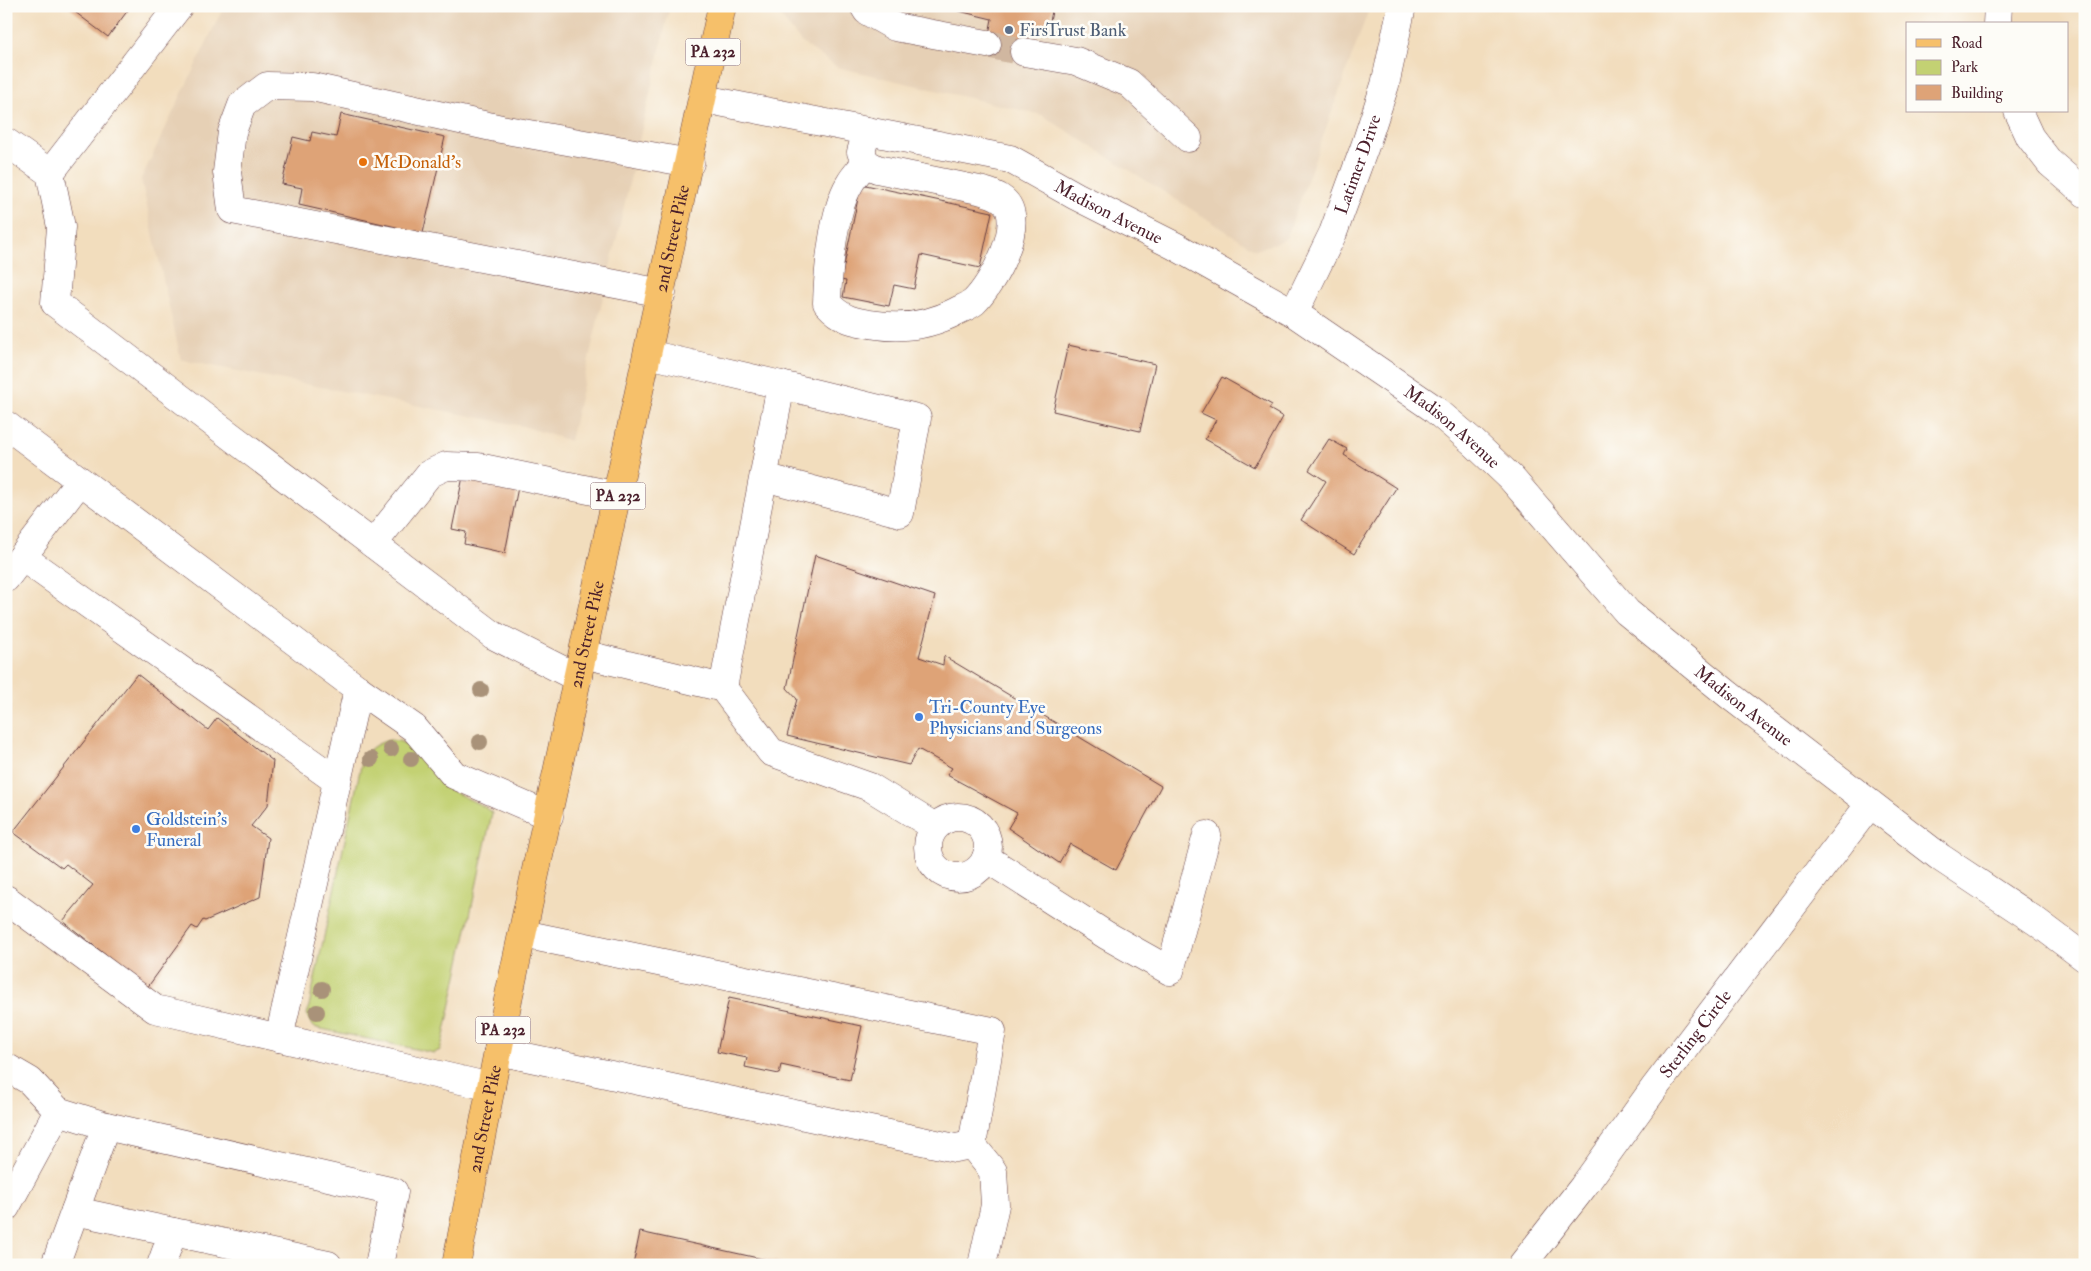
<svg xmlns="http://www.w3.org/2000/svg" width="2091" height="1271" font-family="'IM FELL Double Pica',serif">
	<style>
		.built { fill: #e6d0b5 }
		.green { fill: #c3d173; stroke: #86784f }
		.building { fill: #dea377 }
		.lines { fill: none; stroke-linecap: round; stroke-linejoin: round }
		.minor-tunnel { stroke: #d0b7a0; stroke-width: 28; stroke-dasharray: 28 14; stroke-linecap: butt }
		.minor-casing { stroke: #633c41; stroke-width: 29 }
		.major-casing { stroke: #633c41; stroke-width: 29 }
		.minor { stroke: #fff; stroke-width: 28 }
		.major { stroke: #f6c06b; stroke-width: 28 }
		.tree { fill: #a99279 }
		.service-dot { fill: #5c6f8a; stroke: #fdfcf7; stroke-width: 2 }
		.food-dot { fill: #e8710a; stroke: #fdfcf7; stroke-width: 2 }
		.shop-dot { fill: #3f7fe0; stroke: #fdfcf7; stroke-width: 2 }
		.labels { text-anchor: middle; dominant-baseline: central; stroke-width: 5; stroke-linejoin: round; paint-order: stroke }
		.shield { fill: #fdfcf7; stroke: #806168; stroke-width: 1 }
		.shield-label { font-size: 16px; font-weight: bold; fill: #4a1f2b }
		.service-label { font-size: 18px; fill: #4e5e75; stroke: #fdfcf7; text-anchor: start }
		.food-label { font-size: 18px; fill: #c56008; stroke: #fdfcf7; text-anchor: start }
		.street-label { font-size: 18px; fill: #4a1f2b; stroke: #fdfcf7 }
		.shop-label { font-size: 18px; fill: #366cbe; stroke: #fdfcf7; text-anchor: start }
	</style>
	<rect width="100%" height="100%" fill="#fdfcf7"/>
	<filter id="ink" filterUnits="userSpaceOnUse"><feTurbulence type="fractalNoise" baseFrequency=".02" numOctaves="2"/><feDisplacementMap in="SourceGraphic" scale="10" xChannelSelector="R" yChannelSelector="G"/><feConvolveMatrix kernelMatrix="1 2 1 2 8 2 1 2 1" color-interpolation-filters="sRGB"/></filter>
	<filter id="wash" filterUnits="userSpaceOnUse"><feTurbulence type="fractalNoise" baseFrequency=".0096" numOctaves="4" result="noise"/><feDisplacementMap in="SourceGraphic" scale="20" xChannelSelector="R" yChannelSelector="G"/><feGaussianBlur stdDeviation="1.12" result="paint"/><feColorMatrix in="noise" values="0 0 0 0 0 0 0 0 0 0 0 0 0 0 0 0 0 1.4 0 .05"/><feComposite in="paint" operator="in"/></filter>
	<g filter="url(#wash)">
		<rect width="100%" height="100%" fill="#f2ddbd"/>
		<path class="built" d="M224 6H670L570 441 523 426 181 360 141 179Z
			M783 6H1370L1286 239 1256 250 1042 115 837 67 801 42 781 17Z"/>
		<path class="green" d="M389 740 399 741 407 745 452 791 483 806 492 813 444 1036 440 1050 434 1053 317 1028 312 1026 307 1015 362 761C368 748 376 744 389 740Z"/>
		<g id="blocks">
			<path class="building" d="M67 6H131L108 37Z
				M938 6H1053L1048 32 1029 28 1024 52 987 44 992 19Z
				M341 114 445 137 423 233 299 205 302 188 282 184 293 137 310 141 312 132 336 137Z
				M861 184 992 212 980 268 921 255 914 289 894 285 889 306 843 297 846 281 841 280Z
				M1068 345 1155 364 1140 431 1053 411Z
				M1222 377 1272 405 1269 409 1283 417 1255 467 1205 439 1216 420 1201 413Z
				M1329 439 1347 449 1344 455 1396 488 1354 554 1301 520 1326 481 1309 470Z
				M464 472 519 482 505 553 464 544 466 532 452 529Z
				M815 555 935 596 919 657 943 665 944 656 1161 786 1116 870 1070 844 1059 863 1008 828 1017 813 947 775 952 768 918 749 909 765 787 736 797 699 787 688Z
				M137 674 208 730 217 718 273 761 268 805 251 826 268 838 260 897 205 921 203 920 197 929 192 926 147 988 63 921 93 885 66 864 62 868 13 832Z
				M729 998 862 1026 850 1080 781 1065 779 1074 745 1067 747 1058 717 1052Z
				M640 1232 785 1264V1265H633Z"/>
		</g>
	</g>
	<g filter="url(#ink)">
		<use href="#blocks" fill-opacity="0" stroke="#633c41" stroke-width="1"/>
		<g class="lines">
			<path class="minor-tunnel" d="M987 44 1024 52"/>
			<g class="minor-casing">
				<g id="minor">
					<path d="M864 6 867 11 895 27 987 44"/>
					<path d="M1997 24 1998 6"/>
					<path d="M1024 52 1076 61 1129 83 1188 138"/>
					<path id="s1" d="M704 99 1010 159 1076 196 1175 246 1294 313 1433 408 1473 442 1511 478 1627 612 1729 695 1941 858 2037 922 2085 958"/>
					<path d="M2018 111 2030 137 2050 163 2085 193"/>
					<path d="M6 142 50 173 61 227 55 303 493 635 578 678"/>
					<path d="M866 163C860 170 853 177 849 185 833 212 828 271 827 303 842 320 854 322 877 325 906 329 931 325 957 311 963 308 969 306 974 302 992 285 1028 221 1003 200 996 194 987 192 979 190L877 169 866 163 861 152 867 131"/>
					<path d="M50 173 179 6"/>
					<path d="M662 293 232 210 227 172 232 132 242 105 267 86 312 87 501 129 690 163"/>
					<path id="s2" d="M1294 313 1333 233 1365 146 1385 85 1402 6"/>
					<path d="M648 354 781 385"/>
					<path d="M6 425 358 689 414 728 454 775 549 816"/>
					<path d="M373 544 429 474 446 466 478 467 618 496"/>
					<path d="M22 557 337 781"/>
					<path d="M6 578 80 481"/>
					<path d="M583 654 723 688 771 752 870 787 935 827"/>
					<path d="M723 688 781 385 917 418 900 513 764 477"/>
					<circle cx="958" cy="847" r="30"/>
					<path d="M986 858 1106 935 1170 971 1207 835"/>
					<path d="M6 899 155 1009 491 1087"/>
					<path d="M523 934 992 1031 972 1145 993 1171 995 1205 982 1265"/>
					<path d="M279 1038 358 689"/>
					<path d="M498 1051 955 1148 972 1145"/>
					<path d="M6 1067 30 1081 58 1111 6 1207"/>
					<path d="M58 1111 106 1126"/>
					<path d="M75 1211 328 1265"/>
					<path d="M55 1265 106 1126 394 1192 379 1265"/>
					<path d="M161 1265 173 1232"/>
					<path id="s3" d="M1522 1265 1583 1187 1655 1087 1870 804"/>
				</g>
			</g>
			<g class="major-casing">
				<g id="major">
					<path id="s4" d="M456 1265 509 995 722 6"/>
				</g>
			</g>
			<use href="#minor" class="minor"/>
			<use href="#major" class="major"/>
		</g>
		<g class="tree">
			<circle cx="481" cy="690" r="8"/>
			<circle cx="480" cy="742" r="8"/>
			<circle cx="391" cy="749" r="8"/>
			<circle cx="371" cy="759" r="8"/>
			<circle cx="411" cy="759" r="8"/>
			<circle cx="322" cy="989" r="8"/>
			<circle cx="317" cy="1012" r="8"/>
		</g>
	</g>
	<circle class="service-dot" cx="1009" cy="30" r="5"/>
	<circle class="food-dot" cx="363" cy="162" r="5"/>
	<g class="shop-dot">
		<circle cx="919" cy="717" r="5"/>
		<circle cx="136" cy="829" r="5"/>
	</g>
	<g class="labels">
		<g class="shield">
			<rect x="685.5" y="38.5" width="55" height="27" rx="4"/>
			<rect x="590.5" y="482.5" width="55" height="27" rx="4"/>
			<rect x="475.5" y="1016.5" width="55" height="27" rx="4"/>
		</g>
		<g class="shield-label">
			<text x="713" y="52">PA 232</text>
			<text x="618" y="496">PA 232</text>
			<text x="503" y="1030">PA 232</text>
		</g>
		<g class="service-label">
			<text x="1019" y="30">FirsTrust Bank</text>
		</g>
		<g class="food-label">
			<text x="373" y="162">McDonald's</text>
		</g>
		<g class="street-label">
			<text stroke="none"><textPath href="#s2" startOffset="162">Latimer Drive</textPath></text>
			<text stroke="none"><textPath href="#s1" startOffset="424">Madison Avenue</textPath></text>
			<text stroke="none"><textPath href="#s4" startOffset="1049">2nd Street Pike</textPath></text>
			<text stroke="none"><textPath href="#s1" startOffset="830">Madison Avenue</textPath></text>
			<text stroke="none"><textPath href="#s4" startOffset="644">2nd Street Pike</textPath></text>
			<text stroke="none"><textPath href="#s1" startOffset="1235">Madison Avenue</textPath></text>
			<text stroke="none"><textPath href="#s3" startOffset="289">Sterling Circle</textPath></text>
			<text stroke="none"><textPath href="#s4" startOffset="149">2nd Street Pike</textPath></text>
		</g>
		<g class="shop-label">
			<text x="929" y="707">Tri-County Eye<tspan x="929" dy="21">Physicians and Surgeons</tspan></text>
			<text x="146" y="819">Goldstein's<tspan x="146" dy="21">Funeral</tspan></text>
		</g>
	</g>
	<rect width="2091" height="1271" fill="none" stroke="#fdfcf7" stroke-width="25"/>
	<rect x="1906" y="22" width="162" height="90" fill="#fdfcf7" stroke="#b5a4a5"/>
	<rect x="1916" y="39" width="25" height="8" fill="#f6c06b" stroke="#b5a4a5"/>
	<text x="1951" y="48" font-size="15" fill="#4a1f2b">Road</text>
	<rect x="1916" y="60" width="25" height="15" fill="#c3d173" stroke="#b5a4a5"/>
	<text x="1951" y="72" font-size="15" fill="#4a1f2b">Park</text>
	<rect x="1916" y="85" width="25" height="15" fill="#dea377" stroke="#b5a4a5"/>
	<text x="1951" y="98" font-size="15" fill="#4a1f2b">Building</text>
</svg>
